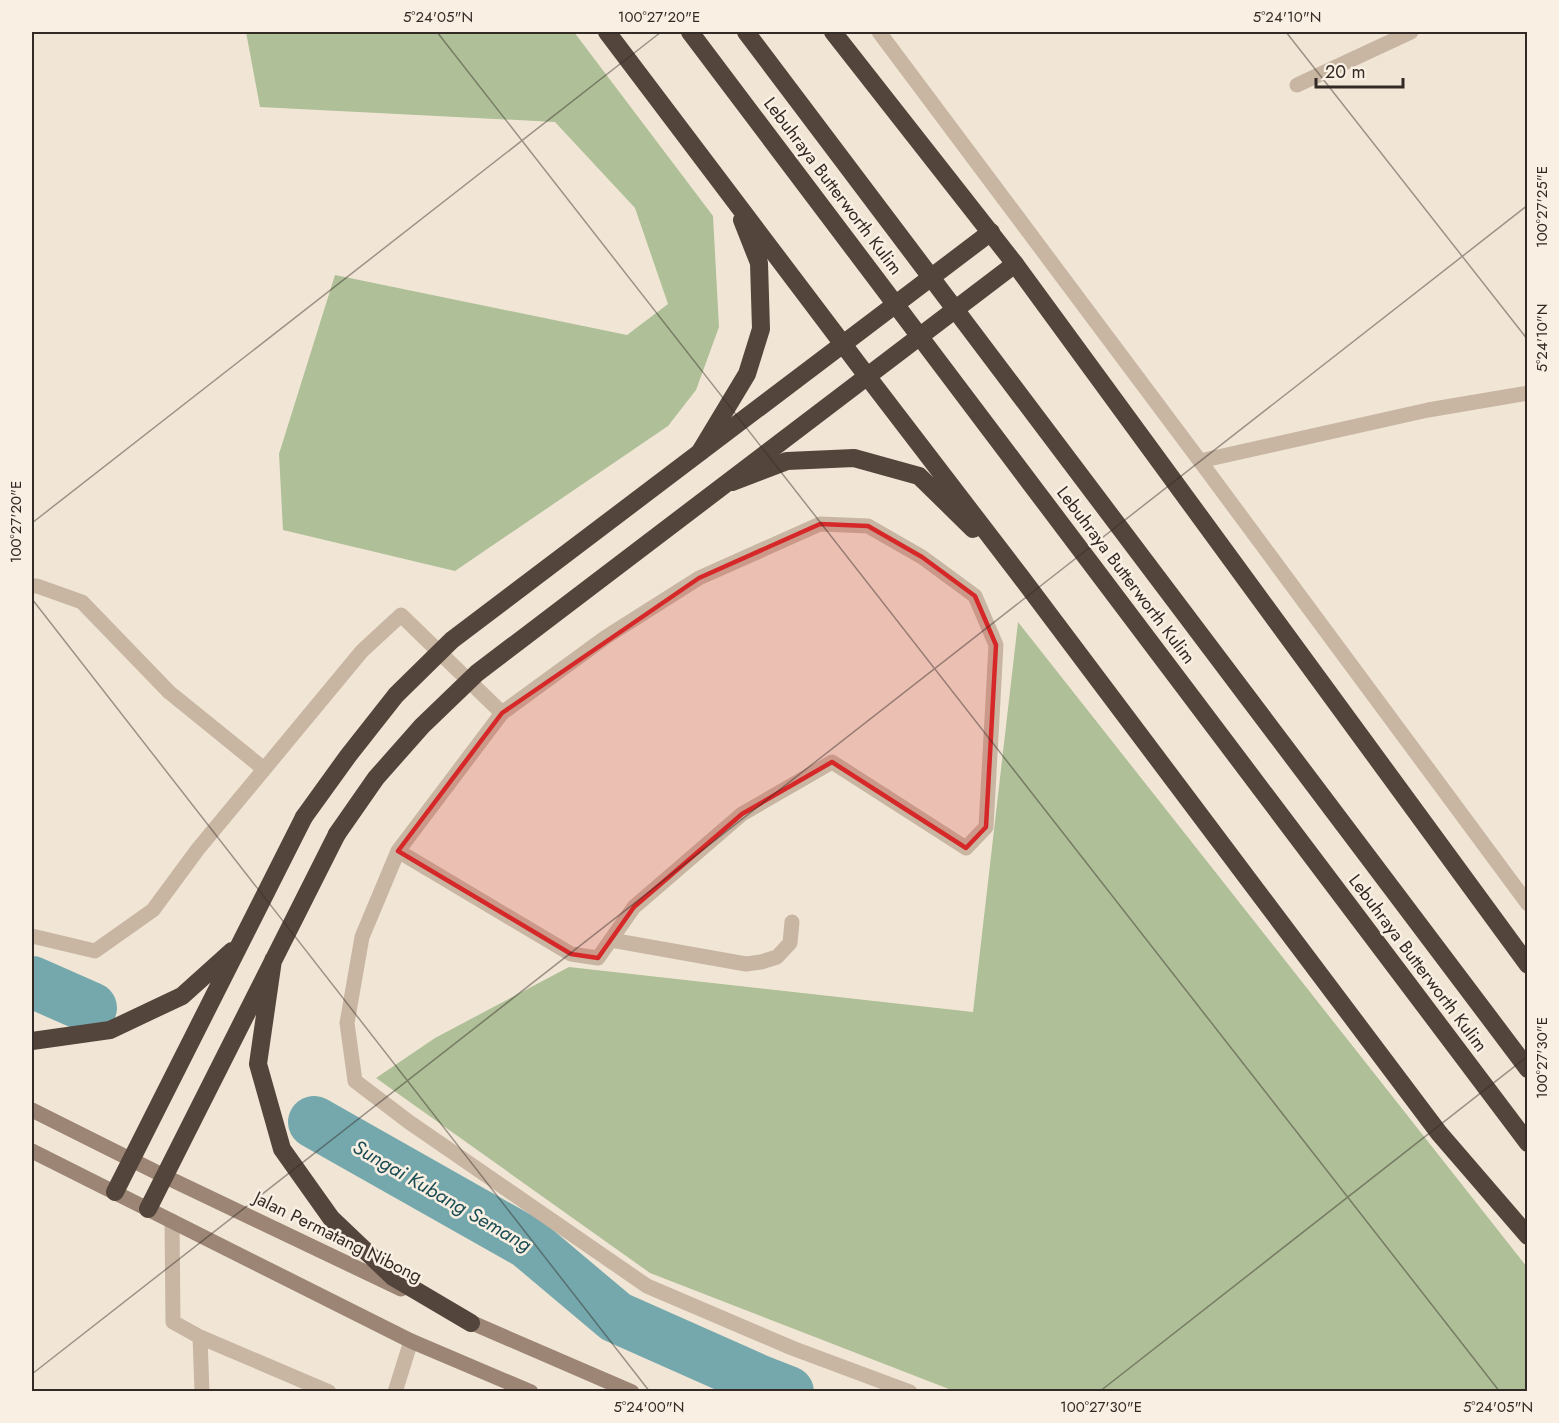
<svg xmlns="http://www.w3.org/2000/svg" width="1559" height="1423" font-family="Jost,sans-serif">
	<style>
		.green { fill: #afbf97 }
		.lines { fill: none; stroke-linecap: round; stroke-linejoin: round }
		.river { stroke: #75a8ad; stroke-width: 52 }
		.lane { stroke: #c8b6a3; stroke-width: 15 }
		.street { stroke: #c8b6a3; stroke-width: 15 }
		.secondary { stroke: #9c8574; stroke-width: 15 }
		.highway { stroke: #54453c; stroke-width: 18 }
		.highway-bridge { stroke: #54453c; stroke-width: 18 }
		.marked { fill: #d62828; fill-opacity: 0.2; stroke: #d62828; stroke-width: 4.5; stroke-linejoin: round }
		.ticks { fill: none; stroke: #332a25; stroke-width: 1.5; stroke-opacity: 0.45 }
		.labels { text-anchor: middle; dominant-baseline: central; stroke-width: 5; stroke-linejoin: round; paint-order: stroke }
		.street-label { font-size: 18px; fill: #332a25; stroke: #f9efe2 }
		.water-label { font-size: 20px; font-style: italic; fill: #1b4d54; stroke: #f9efe2 }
		.neatline { fill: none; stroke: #332a25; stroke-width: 2 }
		.ticks-label { font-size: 15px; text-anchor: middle; fill: #332a25 }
	</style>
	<rect width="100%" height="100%" fill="#f1e6d6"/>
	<path class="green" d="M246 32H574L713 216 719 327 696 390 668 426 455 571 283 530 279 454 335 275 627 335 668 304 635 208 555 122 260 107Z
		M1018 622 1527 1267V1391H954L650 1273 376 1078 435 1038 569 967 973 1012Z"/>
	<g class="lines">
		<path class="river" d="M32 982 91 1008
			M314 1122 528 1243 616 1317 760 1381 788 1392"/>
		<path class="lane" d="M32 586H37L82 602 169 692 264 769
			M611 940 746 964 761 962 777 957 790 943 792 922
			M172 1221 173 1322 200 1337 329 1392
			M200 1337 202 1392
			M395 1392 411 1341"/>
		<path class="street" d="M879 32 1200 461 1528 904
			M1297 85 1411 32
			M1200 461 1428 410 1528 393
			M398 851 571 954 598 958 634 907 742 814 832 762 966 848 986 827 996 645 975 596 922 557 868 526 820 524 699 578 606 637 502 713 398 851 362 937 347 1023 355 1081 409 1122 647 1286 792 1348 910 1392
			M32 936 95 951 153 910 198 849 362 651 401 615 502 713"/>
		<path class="secondary" d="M32 1110 164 1176 401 1289
			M32 1151 411 1341 531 1392
			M461 1318 632 1392"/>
		<path class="highway" d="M607 32 867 376 1021 577 1439 1133 1528 1236
			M690 32 1528 1143
			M746 32 1528 1069
			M833 32 1015 264 1528 965
			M700 452 747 374 761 329 759 263 742 220
			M732 482 787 461 854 458 919 476 973 529
			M273 960 258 1064 282 1149 331 1218 393 1277 471 1323
			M32 1041 110 1030 182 996 232 951
			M115 1192 304 817
			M148 1209 337 834"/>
		<path class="highway-bridge" d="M304 817 348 756 396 695 452 640 991 232
			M337 834 376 778 422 726 477 673 1015 264"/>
	</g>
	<path class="marked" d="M820 524 868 526 922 557 975 596 996 645 986 827 966 848 832 762 742 814 634 907 598 958 571 954 398 851 502 713 699 578Z"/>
	<path class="ticks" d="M437 32 1500 1392M1286 32 1528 340M32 523 661 32M32 599 650 1392M32 1374 1528 205M1099 1392 1528 1056"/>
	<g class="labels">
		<g class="street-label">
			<text transform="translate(833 186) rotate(53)">Lebuhraya Butterworth Kulim</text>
			<text transform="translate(1126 575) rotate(53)">Lebuhraya Butterworth Kulim</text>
			<text transform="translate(1418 963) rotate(53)">Lebuhraya Butterworth Kulim</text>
			<text transform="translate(338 1237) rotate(26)">Jalan Permatang Nibong</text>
		</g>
		<g class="water-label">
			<text transform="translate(442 1196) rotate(30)">Sungai Kubang Semang</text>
		</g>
	</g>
	<rect width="1559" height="1423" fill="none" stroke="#f9efe2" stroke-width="66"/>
	<path d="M1316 78v9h87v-9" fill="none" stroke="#332a25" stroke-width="3"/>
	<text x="1325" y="78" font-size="18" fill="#332a25" stroke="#f9efe2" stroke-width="4.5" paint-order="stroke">20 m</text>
	<rect x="33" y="33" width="1493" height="1357" class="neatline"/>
	<g class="ticks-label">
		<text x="438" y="22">5°24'05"N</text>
		<text x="659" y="22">100°27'20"E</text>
		<text x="1287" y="22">5°24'10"N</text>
		<text transform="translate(1542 207) rotate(-90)" y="5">100°27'25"E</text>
		<text transform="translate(1542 338) rotate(-90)" y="5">5°24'10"N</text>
		<text transform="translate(16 522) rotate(-90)" y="5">100°27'20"E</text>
		<text transform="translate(1542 1058) rotate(-90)" y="5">100°27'30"E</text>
		<text x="649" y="1412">5°24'00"N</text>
		<text x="1101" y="1412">100°27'30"E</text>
		<text x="1498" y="1412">5°24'05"N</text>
	</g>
</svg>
